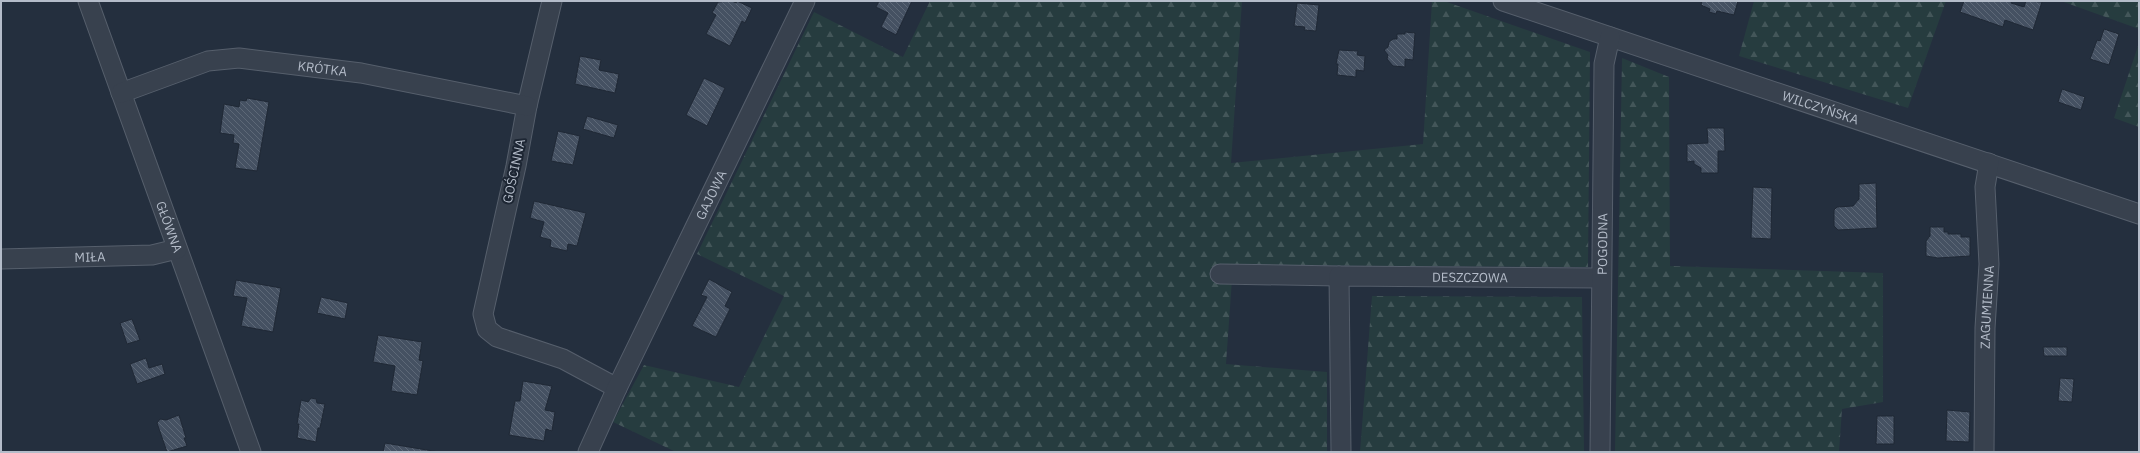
<svg xmlns="http://www.w3.org/2000/svg" width="2140" height="453" font-family="'IBM Plex Sans',sans-serif">
	<style>
		.forest { fill: url(#forest-firs) }
		.building { fill: url(#building-back-hatch); stroke: #1f2835 }
		.lines { fill: none; stroke-linecap: round; stroke-linejoin: round }
		.minor-casing { stroke: #565f6c; stroke-width: 21 }
		.minor { stroke: #38414e; stroke-width: 19 }
		.labels { text-anchor: middle; dominant-baseline: central; stroke-width: 4; stroke-linejoin: round; paint-order: stroke }
		.street-label { font-size: 13px; fill: #b4bcc9; stroke: #1d2633 }
	</style>
	<defs>
		<pattern id="forest-firs" width="22" height="20" patternUnits="userSpaceOnUse"><rect width="22" height="20" fill="#263c3f"/><path d="M5 1l3.5 6h-7zM16 11l3.5 6h-7z" fill="#435659"/></pattern>
		<pattern id="building-back-hatch" width="6" height="6" patternUnits="userSpaceOnUse"><rect width="6" height="6" fill="#455162"/><path d="M-1 5l2 2M0 0l6 6M5-1l2 2" fill="none" stroke="#5d6877"/></pattern>
	</defs>
	<rect width="100%" height="100%" fill="#242f3e"/>
	<path class="forest" d="M930 1H1242L1231 163 1423 144 1432 1H1444L1590 52 1588 267 1233 265 1226 364 1327 372V452H676L613 422 644 365 739 387 784 296 697 254 814 12 903 57Z
		M1754 1H1946L1908 108 1739 56Z
		M2061 1H2139V29Z
		M2139 43V127L2114 118Z
		M1622 58 1669 77 1670 266 1883 273V402L1842 409 1839 452H1615Z
		M1372 296 1582 297 1584 452H1360Z"/>
	<path class="building" d="M732 1 736 3 737 1 752 8 745 23 742 21 730 46 706 34 716 15 712 13 718 2Z
		M879 1H912L896 35 881 27 888 13 876 7Z
		M1702 1H1738L1734 15 1717 11 1716 14 1709 12 1710 9 1701 5Z
		M1964 1H2012L2011 3 2024 7 2026 1 2042 2 2033 30 2005 20 2003 27 1960 12Z
		M1297 3 1319 5 1316 31 1304 30 1305 27 1294 26Z
		M2104 29 2119 34 2109 65 2090 59 2097 40 2100 41Z
		M1405 32 1415 33 1413 60 1405 59V67L1393 66 1387 59 1388 55 1384 50 1388 47 1389 42 1393 39H1397V34H1405Z
		M1339 50 1358 51 1357 55 1365 56 1364 71 1356 70V77L1337 75 1338 64H1336Z
		M580 56 601 60 599 70 619 74 615 93 575 84Z
		M704 78 725 88 707 126 686 115Z
		M2062 89 2085 97 2081 110 2058 102Z
		M247 98 269 102 257 171 235 168 239 144 233 143 234 135 220 133 224 104 239 107 240 100 246 101Z
		M587 116 618 125 614 138 583 129Z
		M1707 128H1724L1725 151H1718V173H1701V168L1694 164V161L1687 162V144L1708 143Z
		M558 131 580 136 573 165 551 161Z
		M1876 183 1877 228 1838 230 1834 226V210L1837 207 1853 206 1859 199V184Z
		M1753 187 1772 188 1771 239 1751 238Z
		M534 201 586 213 577 246 568 244 567 251 550 247 551 240 540 237 544 222 530 218Z
		M1930 227H1944V232H1948V234H1961V237H1970V256L1938 258 1926 256V241L1930 236Z
		M709 279 732 292 725 306 730 309 716 337 692 326 707 297 701 295Z
		M236 280 281 288 273 332 241 326 247 298 233 296Z
		M321 297 348 303 345 319 317 313Z
		M132 319 140 340 127 344 120 323Z
		M378 335 422 342 419 360 423 361 417 395 391 391 395 366 373 362Z
		M2043 347H2067V356H2044Z
		M146 358 149 368 162 364 165 374 137 384 130 364Z
		M2060 378 2074 379 2072 402 2058 401Z
		M523 381 552 386 545 410 555 412 552 431 546 429 544 441 509 435 515 401H520Z
		M311 398 316 399 317 403 325 404 320 428H318L316 442 297 438 299 424H297L301 400 308 402Z
		M1947 410 1970 412 1969 442 1946 441Z
		M179 415 186 438H184L187 446 167 452 157 423 160 419 166 420Z
		M1877 416H1894V444H1876Z
		M385 443 439 452H383Z"/>
	<g class="lines">
		<g class="minor-casing">
			<g id="minor">
				<path id="s1" d="M88 1 251 452"/>
				<path d="M552 1 527 106 516 166 483 314 487 329 497 337 563 359 617 388"/>
				<path id="s2" d="M1503 1 2139 214"/>
				<path id="s3" d="M121 93 208 61 239 58 361 73 527 106"/>
				<path id="s4" d="M1 259 152 255 177 249"/>
				<path d="M1220 274 1339 276"/>
				<path id="s5" d="M588 452 617 388 805 1"/>
				<path id="s6" d="M1341 452 1339 276 1601 278"/>
				<path id="s7" d="M1600 452 1604 64 1610 37"/>
				<path id="s8" d="M1984 452 1985 328 1989 264 1985 187 1989 163"/>
			</g>
		</g>
		<use href="#minor" class="minor"/>
	</g>
	<g class="labels">
		<g class="street-label">
			<text stroke="none"><textPath href="#s3" startOffset="208">KRÓTKA</textPath></text>
			<text stroke="none"><textPath href="#s2" startOffset="335">WILCZYŃSKA</textPath></text>
			<text transform="translate(514 171) rotate(-78)">GOŚCINNA</text>
			<text stroke="none"><textPath href="#s5" startOffset="285">GAJOWA</textPath></text>
			<text stroke="none"><textPath href="#s1" startOffset="240">GŁÓWNA</textPath></text>
			<text stroke="none"><textPath href="#s7" startOffset="208">POGODNA</textPath></text>
			<text stroke="none"><textPath href="#s4" startOffset="89">MIŁA</textPath></text>
			<text stroke="none"><textPath href="#s6" startOffset="307">DESZCZOWA</textPath></text>
			<text stroke="none"><textPath href="#s8" startOffset="145">ZAGUMIENNA</textPath></text>
		</g>
	</g>
	<rect width="2140" height="453" fill="none" stroke="#b4bcc9" stroke-width="4"/>
</svg>
